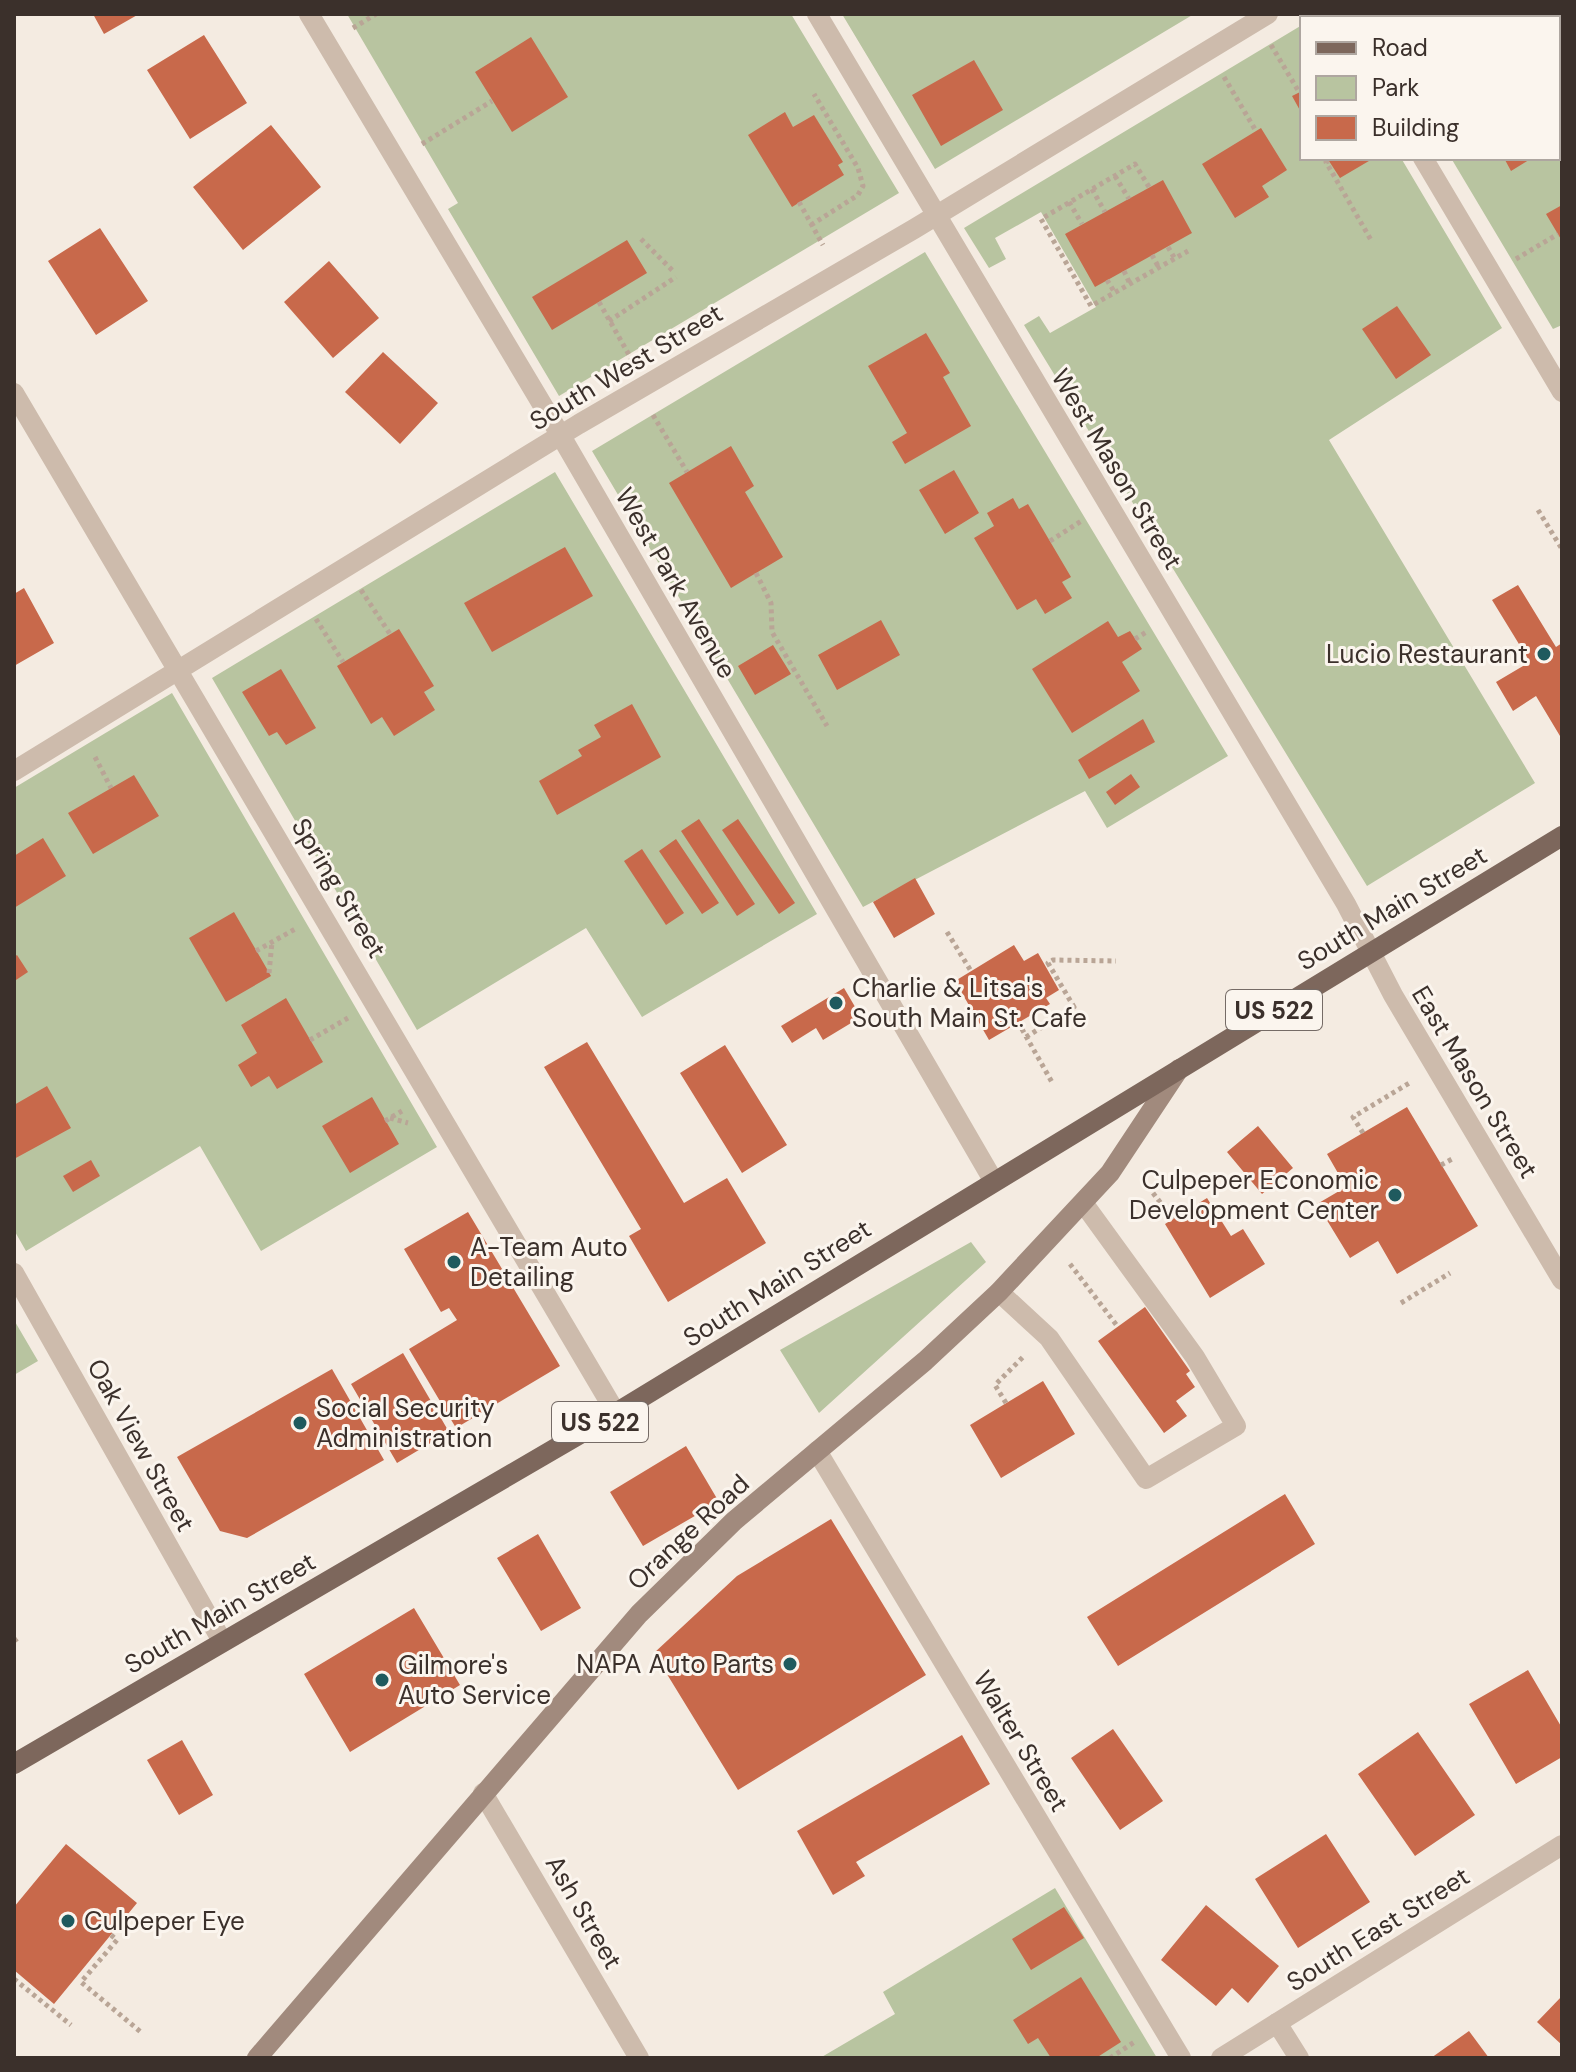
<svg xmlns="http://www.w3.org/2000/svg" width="1576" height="2072" font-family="'DM Sans',sans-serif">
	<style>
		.green { fill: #b8c4a0 }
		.building { fill: #c8694b }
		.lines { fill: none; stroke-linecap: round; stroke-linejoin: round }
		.path { stroke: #b9a596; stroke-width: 5; stroke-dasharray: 4 4; stroke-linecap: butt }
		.lane { stroke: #cdbbac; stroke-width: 20 }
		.street { stroke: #cdbbac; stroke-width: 20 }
		.secondary { stroke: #a18a7d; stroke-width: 20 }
		.primary { stroke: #7d675c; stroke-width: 20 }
		.poi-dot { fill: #1f5a5e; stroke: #fbf5ee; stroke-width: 3 }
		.labels { text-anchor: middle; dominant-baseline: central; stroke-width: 6; stroke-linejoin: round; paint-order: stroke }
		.shield { fill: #fbf5ee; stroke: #756b66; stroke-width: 2 }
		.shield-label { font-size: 24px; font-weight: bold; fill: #3b302b }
		.street-label { font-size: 26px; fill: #3b302b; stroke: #fbf5ee }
		.poi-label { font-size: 26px; fill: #3b302b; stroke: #fbf5ee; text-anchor: start }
	</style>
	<rect width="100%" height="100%" fill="#f4ebe1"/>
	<path class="green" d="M347 14H791L899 193 559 396 448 209 458 203Z
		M842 14H1194L935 169Z
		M1365 14H1562V325L1553 329 1451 158H1558V18H1367Z
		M1302 25V158H1401L1502 328 1329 440 1535 783 1367 886 1024 325 1039 316 1050 333 1096 307 1041 212 995 238 1006 259 989 268 964 228Z
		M925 252 1228 756 1107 828 1085 791 863 907 592 451Z
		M555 472 817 914 642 1017 586 928 417 1030 212 678Z
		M172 693 437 1147 261 1251 200 1146 26 1251 14 1230V788Z
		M971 1242 986 1262 819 1413 780 1350Z
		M14 1320 38 1361 14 1375Z
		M1055 1888 1157 2058H820L895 2014 883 1992Z"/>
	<path class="building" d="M93 14H139L104 34Z
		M204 35 247 103 190 139 147 70Z
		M531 37 568 97 512 132 475 72Z
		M974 60 1003 110 941 146 912 95Z
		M1302 91V114L1292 96Z
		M785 112 793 127 814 115 843 162 838 165 844 175 792 207 748 135Z
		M271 125 321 187 243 250 193 187Z
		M1261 128 1287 170 1262 186 1269 197 1235 218 1202 164Z
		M1327 158H1374L1340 178Z
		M1504 158H1532L1511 171Z
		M1163 180 1192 233 1095 287 1065 234Z
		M1562 205V241L1546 214Z
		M100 228 148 301 96 335 48 261Z
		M627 240 647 273 552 330 532 297Z
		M329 261 379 318 333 358 284 302Z
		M1397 306 1431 355 1396 379 1362 329Z
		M926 333 950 373 943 377 971 426 905 464 892 442 907 433 868 366Z
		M383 352 438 403 400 444 345 392Z
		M731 446 754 486 745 492 783 557 731 588 669 483Z
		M954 470 979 513 945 534 919 490Z
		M1013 498 1019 509 1028 504 1071 577 1062 582 1072 598 1045 614 1036 599 1017 610 974 538 994 526 987 513Z
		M565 547 593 596 492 652 464 603Z
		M1518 585 1556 647 1562 643 1560 736 1536 696 1513 711 1496 682 1530 662 1492 600Z
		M24 588 54 643 14 666V594Z
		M881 620 900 655 837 690 818 655Z
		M1108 621 1118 637 1130 631 1142 649 1122 662 1140 691 1072 733 1032 669Z
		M399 629 434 686 424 692 435 710 394 736 382 717 371 724 337 666Z
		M773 645 791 674 755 695 738 666Z
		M281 669 316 728 286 745 277 732 269 736 242 692Z
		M632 704 661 757 557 815 539 781 582 756 578 750 601 737 594 725Z
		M1143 719 1155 742 1089 779 1078 760Z
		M1131 774 1140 787 1115 805 1106 792Z
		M134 775 159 816 93 854 68 813Z
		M699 819 755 904 737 916 681 831Z
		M738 819 795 903 779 914 722 830Z
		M43 838 66 876 14 908V856Z
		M676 839 719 903 702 914 659 851Z
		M642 849 684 913 666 925 624 861Z
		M915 878 935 914 894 938 873 902Z
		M234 912 271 976 226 1002 189 938Z
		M1014 945 1024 961 1038 953 1059 990 1046 998 1050 1004 989 1040 955 981Z
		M17 955 28 972 16 980 14 957Z
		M844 988 861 1017 823 1040 816 1028 792 1043 781 1026Z
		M286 998 323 1062 277 1089 269 1076 251 1087 238 1065 257 1053 241 1025Z
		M587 1042 684 1203 727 1178 766 1243 668 1302 629 1236 641 1229 544 1067Z
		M725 1045 787 1145 742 1173 680 1073Z
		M47 1086 71 1128 14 1159V1105Z
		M372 1097 399 1144 350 1173 322 1126Z
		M1407 1107 1478 1226 1397 1274 1378 1241 1350 1258 1317 1204 1346 1187 1327 1154Z
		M1258 1126 1293 1168 1262 1194 1227 1152Z
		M91 1160 100 1176 73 1192 63 1176Z
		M1207 1198 1231 1236 1243 1229 1265 1264 1210 1298 1165 1224Z
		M468 1212 560 1366 456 1428 409 1349 457 1320 449 1308 441 1312 404 1249Z
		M1145 1307 1190 1371 1186 1374 1195 1387 1176 1401 1187 1416 1164 1433 1098 1341Z
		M403 1353 449 1432 397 1463 351 1384Z
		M332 1369 384 1460 247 1538 220 1531 177 1457Z
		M1043 1381 1075 1434 1001 1478 970 1425Z
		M686 1446 719 1502 643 1546 610 1492Z
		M1285 1494 1315 1544 1118 1666 1087 1617Z
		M831 1519 926 1675 738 1790 654 1653 737 1576Z
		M538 1534 581 1608 541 1631 497 1558Z
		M414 1608 460 1685 350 1752 304 1674Z
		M1528 1670 1562 1728V1757L1516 1784 1469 1704Z
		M1113 1729 1163 1801 1120 1830 1071 1758Z
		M1418 1732 1475 1815 1415 1856 1358 1774Z
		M962 1735 990 1784 856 1862 865 1876 833 1895 797 1831Z
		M182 1740 213 1795 179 1815 147 1760Z
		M1326 1834 1370 1902 1298 1948 1255 1879Z
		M66 1844 137 1903 54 2004 14 1970V1907Z
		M1206 1905 1279 1966 1248 2003 1232 1988 1216 2006 1161 1960Z
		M1064 1907 1084 1938 1031 1970 1012 1939Z
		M1081 1977 1121 2042 1096 2058H1051L1038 2038 1028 2044 1013 2020Z
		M1562 1996V2045L1537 2022Z
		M1469 2031 1489 2058H1431Z"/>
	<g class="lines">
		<path class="path" d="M1429 14 1432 18
			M1531 14 1533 18
			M1558 27 1562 25
			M353 28 376 14
			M1271 45 1299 92
			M1224 77 1256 131
			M422 144 492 101
			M1329 161 1326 162 1371 240
			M1115 176 1129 199
			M1149 187 1135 164 1041 219 1091 306 1188 251
			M1092 189 1105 212
			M799 202 823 245
			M1069 202 1082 224
			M811 225 858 195 863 186 858 168 814 94
			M641 239 673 271
			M1168 247 1175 259
			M1152 255 1159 268
			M1516 259 1558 234
			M1124 271 1130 284
			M1107 280 1115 293
			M599 302 632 360
			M609 321 676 277
			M653 415 687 472
			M1538 510 1562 549
			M1050 541 1083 520
			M756 573 771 603 772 632 827 726
			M361 590 390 634
			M316 619 343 662
			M1135 639 1148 631
			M95 757 111 788
			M947 932 971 971
			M256 951 297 928
			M269 973 272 942
			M1018 1022 1053 1084
			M1026 1037 1074 1007 1048 963 1053 960 1116 961
			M310 1040 348 1018
			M390 1118 408 1123
			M385 1121 402 1111
			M1363 1133 1353 1117 1411 1082
			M1441 1165 1454 1158
			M1153 1193 1173 1219
			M1070 1264 1118 1327
			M1401 1303 1450 1273
			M1006 1403 995 1385 1025 1355
			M14 1641 18 1638
			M111 1935 117 1940 81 1982 142 2033
			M14 1979 71 2025
			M1110 2058 1136 2041"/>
		<path class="lane" d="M999 1292 1049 1338 1146 1479 1236 1426 1195 1357 1084 1204
			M1277 2023 1299 2058"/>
		<path class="street" d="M309 14 561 436 993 1180
			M817 14 1346 904 1393 995 1562 1280
			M1338 14 1340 18
			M1423 158 1562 392
			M14 393 616 1413
			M14 771 579 424 914 229 1268 14
			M14 1273 222 1641
			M817 1451 1181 2058
			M483 1793 639 2058
			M1221 2058 1562 1845"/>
		<path class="secondary" d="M257 2058 639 1614 734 1521 925 1361 999 1292 1110 1173 1179 1069"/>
		<path class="primary" d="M14 1764 616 1413 1562 836"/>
	</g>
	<g class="poi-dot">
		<circle cx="1544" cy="654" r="8"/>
		<circle cx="836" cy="1003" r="8"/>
		<circle cx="1395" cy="1195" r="8"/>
		<circle cx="454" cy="1262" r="8"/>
		<circle cx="300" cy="1423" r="8"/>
		<circle cx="790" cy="1664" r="8"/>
		<circle cx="382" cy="1680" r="8"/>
		<circle cx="68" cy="1921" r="8"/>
	</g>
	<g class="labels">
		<g class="shield">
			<rect x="1226" y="990" width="96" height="40" rx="6"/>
			<rect x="552" y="1402" width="96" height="40" rx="6"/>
		</g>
		<g class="shield-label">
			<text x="1274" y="1010">US 522</text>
			<text x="600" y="1422">US 522</text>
		</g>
		<g class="street-label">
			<text transform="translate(626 367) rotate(-31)">South West Street</text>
			<text transform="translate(1117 469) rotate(59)">West Mason Street</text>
			<text transform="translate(676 583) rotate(60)">West Park Avenue</text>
			<text transform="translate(339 888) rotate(59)">Spring Street</text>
			<text transform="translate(1392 908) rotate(-31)">South Main Street</text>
			<text transform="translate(1475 1082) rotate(59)">East Mason Street</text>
			<text transform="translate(777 1283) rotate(-32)">South Main Street</text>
			<text transform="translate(141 1445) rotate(61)">Oak View Street</text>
			<text transform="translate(688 1532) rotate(-43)">Orange Road</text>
			<text transform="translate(220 1613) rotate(-30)">South Main Street</text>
			<text transform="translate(1021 1741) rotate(59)">Walter Street</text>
			<text transform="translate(584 1912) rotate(60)">Ash Street</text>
			<text transform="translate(1378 1929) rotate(-32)">South East Street</text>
		</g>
		<g class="poi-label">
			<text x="1528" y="654" text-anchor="end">Lucio Restaurant</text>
			<text x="852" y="988">Charlie &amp; Litsa's<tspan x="852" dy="30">South Main St. Cafe</tspan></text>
			<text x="1379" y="1180" text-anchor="end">Culpeper Economic<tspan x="1379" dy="30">Development Center</tspan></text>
			<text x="470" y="1247">A-Team Auto<tspan x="470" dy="30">Detailing</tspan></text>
			<text x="316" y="1408">Social Security<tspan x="316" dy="30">Administration</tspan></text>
			<text x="774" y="1664" text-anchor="end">NAPA Auto Parts</text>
			<text x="398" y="1665">Gilmore's<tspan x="398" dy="30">Auto Service</tspan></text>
			<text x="84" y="1921">Culpeper Eye</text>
		</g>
	</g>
	<rect width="1576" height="2072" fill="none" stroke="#3b302b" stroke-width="32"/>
	<rect x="1300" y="16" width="260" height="144" fill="#fbf5ee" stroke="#aea6a0" stroke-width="2"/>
	<rect x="1316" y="42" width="40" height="12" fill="#7d675c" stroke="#aea6a0" stroke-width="2"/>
	<text x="1372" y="56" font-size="24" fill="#3b302b">Road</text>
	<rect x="1316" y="76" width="40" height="24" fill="#b8c4a0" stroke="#aea6a0" stroke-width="2"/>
	<text x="1372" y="96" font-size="24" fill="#3b302b">Park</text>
	<rect x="1316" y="116" width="40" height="24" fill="#c8694b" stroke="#aea6a0" stroke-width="2"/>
	<text x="1372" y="136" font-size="24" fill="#3b302b">Building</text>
</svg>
